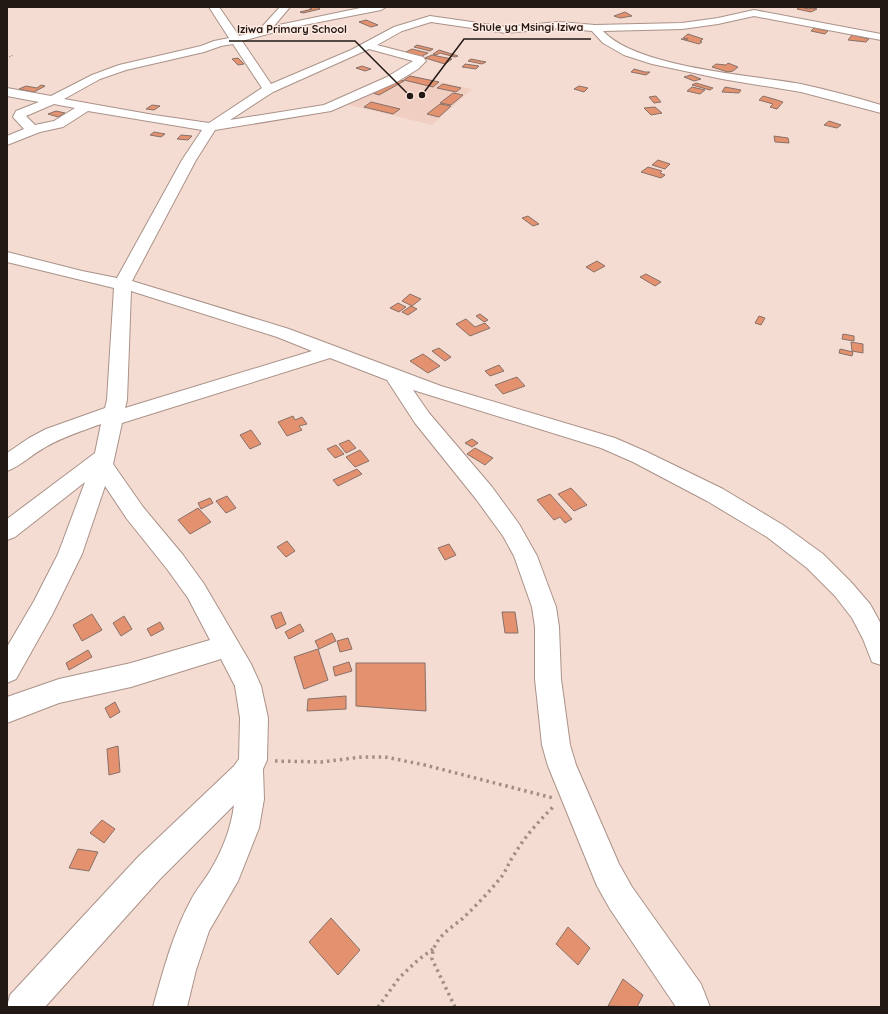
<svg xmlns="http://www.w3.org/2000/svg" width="888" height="1014" font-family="Quicksand,sans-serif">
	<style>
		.built { fill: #f0cfc2 }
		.building { fill: #e49170; stroke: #877168 }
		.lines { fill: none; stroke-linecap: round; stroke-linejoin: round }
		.minor-casing { stroke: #aa9289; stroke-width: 2 }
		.path-far1 { stroke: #a18e87; stroke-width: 1.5; stroke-dasharray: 1 1.5; stroke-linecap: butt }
		.path { stroke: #a18e87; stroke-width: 3.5; stroke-dasharray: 2.5 4; stroke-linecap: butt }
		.minor { fill: #fff; fill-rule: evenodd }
		.leader { fill: none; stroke: #221915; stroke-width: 1.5 }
		.callout-dot { fill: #221915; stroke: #ffeae2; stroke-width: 1.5 }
		.callout-label { font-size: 11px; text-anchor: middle; font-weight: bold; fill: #221915; stroke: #ffeae2; stroke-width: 3; stroke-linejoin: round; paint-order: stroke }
	</style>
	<rect width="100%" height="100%" fill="#f5dcd2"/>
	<path class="built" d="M396 72 472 89 432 125 345 104Z"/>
	<path class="building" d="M308 7H317L320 9 303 13 300 12 312 9Z
		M800 7 809 9 812 8 817 9 811 12 797 9Z
		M625 12 632 16 620 18 614 16Z
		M366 20 378 25 371 27 359 22Z
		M814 28 828 31 825 34 811 31Z
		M688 34 703 39 700 41 702 42 699 44 681 39H688L683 38Z
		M852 35 869 39 866 42 848 40Z
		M417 45 433 49 430 51 414 47Z
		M412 49 428 53 420 57 404 53Z
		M439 50 458 56 455 57 440 53 436 55 433 54Z
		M432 55 452 59 445 64 425 58Z
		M238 58 244 64 238 65 232 59Z
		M471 59 486 62 482 64 468 61Z
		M728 63 738 67 733 71 728 72 712 67 716 64 726 65Z
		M465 64 479 66 476 69 462 67Z
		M362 66 371 69 365 71 356 68Z
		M634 69 645 72H650L646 75 631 72Z
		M691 75 701 79 694 81 684 77Z
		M410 76 439 82 433 87 404 80Z
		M395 78 404 81 379 95 370 92Z
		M696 83 713 88 710 90 692 85Z
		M443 84 461 88 456 92 437 88Z
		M41 85 45 86 34 92 19 89 26 86 37 88Z
		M579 86 588 88 584 92 574 89Z
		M692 87 705 90 700 94 687 91Z
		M725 87 741 90 739 93 722 92Z
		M453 93 463 95 451 105 440 103Z
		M656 96 661 102 654 103 649 97Z
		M763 96 777 100 783 102 777 109 770 107 773 104 759 100Z
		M371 102 400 109 393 114 364 107Z
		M440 104 451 106 439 117 427 114Z
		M152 105 160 106 154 110 146 109Z
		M655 107 662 113 651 115 644 108Z
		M56 111 65 113 58 117 48 114Z
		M829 121 841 125 837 128 824 125Z
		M154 132 165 134 161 137 150 135Z
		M181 135 192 136 188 140 177 139Z
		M774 136 788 138 789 143 775 142Z
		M658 160 670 164 665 169 652 165Z
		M648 167 662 171 660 173 665 175 661 178 641 172Z
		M528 216 539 224 533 226 522 218Z
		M597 261 605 266 594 272 586 267Z
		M646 274 661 282 655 286 640 277Z
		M410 294 421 299 412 306 402 301Z
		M398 303 406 307 399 312 390 308Z
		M411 306 417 309 408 315 402 312Z
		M480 314 488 320 484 322 476 316Z
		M759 316 765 318 761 325 755 323Z
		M466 319 475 327 485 323 490 328 470 336 456 324Z
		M843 334 854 336V341L842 339Z
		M851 342 863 344V353L852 351Z
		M439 348 451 357 445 361 432 351Z
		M840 349 853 352 852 356 839 353Z
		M423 354 440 366 428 373 410 361Z
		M499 365 504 371 490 376 485 371Z
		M517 377 525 386 503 394 495 385Z
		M293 416 295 420 302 417 307 424 299 426 302 430 287 436 278 422Z
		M251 430 261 444 250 449 240 435Z
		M472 439 478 443 472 447 465 443Z
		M349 440 356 448 346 453 339 444Z
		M336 445 344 454 335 458 327 449Z
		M475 448 493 458 485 465 467 454Z
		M360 450 369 461 355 467 346 457Z
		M357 469 362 474 338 486 333 480Z
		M571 488 587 505 574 511 558 494Z
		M550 494 572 519 565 523 560 517 554 520 537 500Z
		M227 496 236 508 226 513 216 501Z
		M210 498 213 503 201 509 198 503Z
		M198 508 211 522 190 534 178 520Z
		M287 541 295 551 286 557 277 547Z
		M449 544 456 555 445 560 438 548Z
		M281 612 286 624 276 629 271 616Z
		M502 612H515L518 633H505Z
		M92 614 102 630 82 641 73 625Z
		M124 616 132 629 121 636 113 623Z
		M160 622 164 629 151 636 147 629Z
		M300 624 304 631 289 639 285 632Z
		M332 633 336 641 319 649 315 641Z
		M348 638 352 649 340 652 337 641Z
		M318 649 328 680 304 689 294 657Z
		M88 650 92 657 69 670 66 663Z
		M349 662 352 671 335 676 333 667Z
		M356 663H425L426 711 356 706Z
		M346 696V709L307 711 308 699Z
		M115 702 120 712 110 718 105 708Z
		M118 746 120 772 109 775 107 749Z
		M102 820 115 829 104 843 90 833Z
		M78 849 98 852 89 871 69 868Z
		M331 918 360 950 338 975 309 942Z
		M568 927 590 948 578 965 556 944Z
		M623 979 643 995 637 1007 608 1006Z"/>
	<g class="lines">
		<g class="minor-casing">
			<path id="minor" d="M209 7H219L239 36 259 30 280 7H290L274 26 365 7H386L381 10 294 27 242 41 271 84 351 50 394 27 430 16 506 27 559 22 595 25 682 23 718 18 754 10 881 34V40L754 16 718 24 682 29 603 31C637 68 752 75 801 84 828 90 855 97 881 105V113L801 92 722 79 652 64 624 55 603 43 592 31 559 28 506 33 431 22 402 31 377 45 423 57 426 61 418 69 395 83 331 111 215 130 196 160 132 281 289 329 441 386 615 438 647 452 723 489 783 525 823 554 851 582 870 604 881 624V665L872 662 863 639 852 618 835 596 807 568 767 537 707 501 633 462 601 448 413 390 429 413 492 487 519 524 537 556 556 607 559 627 561 679 570 745 576 765 619 864 632 887 701 984 710 1007H676L610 909 597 886 548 766 542 745 535 679V627L532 607 514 556 503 536 476 499 415 423 387 380 330 358 122 423 113 464 143 507 183 555 204 584 251 664 261 686 268 718 267 760 263 769 264 799 259 828 238 881 209 931 196 970 187 1007H153C163 971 173 933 191 900 196 890 204 881 210 871 222 851 231 829 234 805L160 879 45 1007H7L10 995 138 857 234 766 239 759 240 718 235 686 221 659 131 687 59 703 7 723V697L59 679 131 663 210 640 188 598 167 569 127 519 105 486 82 554 52 615 16 679 7 683V647L34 601 58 554 85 482 15 537 7 540V519L95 453 101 424C82 431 62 437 44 448 31 455 21 466 7 471V453L29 438 46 429 105 408 107 400 114 288 7 262V252L82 271 117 278 182 160 202 130 88 111 63 127 40 132 7 145V136L24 129 13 117 16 111 39 102 7 96V88L51 96 92 75 119 65 201 46 214 41 229 38ZM233 44 262 88 209 123 154 115 64 99 100 79 126 70 204 52 221 46ZM369 49 413 61 387 77 324 105 230 120 273 92ZM54 104 75 108 54 121 35 125 26 116ZM131 291 277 337 312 351 125 408 127 400Z"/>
		</g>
		<path class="path-far1" d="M7 58 13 55"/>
		<path class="path" d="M275 761 321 762 362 757H385L425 765 553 798
			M378 1007 399 978 418 960 433 949
			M455 1007 432 959C432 940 448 930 462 919 476 906 490 891 502 876 507 869 509 862 514 855 525 836 540 820 555 805"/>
		<use href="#minor" class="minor"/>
	</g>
	<path class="leader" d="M422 95L464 39H591M410 96L355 41H229"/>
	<g class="callout-dot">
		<circle cx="422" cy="95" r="4"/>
		<circle cx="410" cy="96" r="4"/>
	</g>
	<g class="callout-label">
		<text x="528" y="31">Shule ya Msingi Iziwa</text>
		<text x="292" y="33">Iziwa Primary School</text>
	</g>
	<rect width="888" height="1014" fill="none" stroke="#221915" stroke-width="16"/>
</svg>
